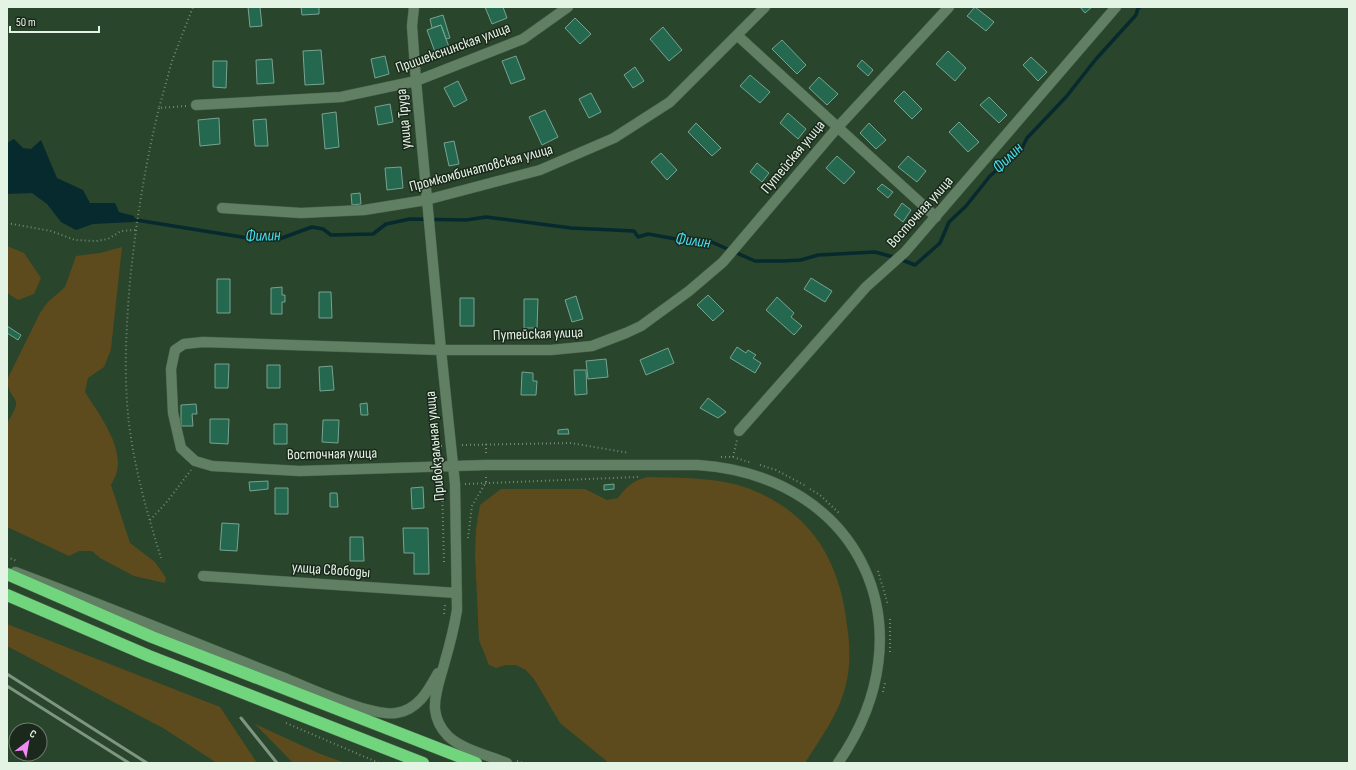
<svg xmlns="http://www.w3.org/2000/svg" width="1356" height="770" font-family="'Sofia Sans Condensed',sans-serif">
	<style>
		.green { fill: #5e4b1d }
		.water { fill: #072a2e }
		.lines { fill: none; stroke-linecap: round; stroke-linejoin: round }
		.stream { stroke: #072a2e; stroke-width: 3.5 }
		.building { fill: #246850; stroke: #78a391 }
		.minor-casing { stroke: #4b634e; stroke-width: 11 }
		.highway-casing { stroke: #4b634e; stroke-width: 13 }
		.path { stroke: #728a74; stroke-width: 2; stroke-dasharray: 1 3; stroke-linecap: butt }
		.minor { stroke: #617f63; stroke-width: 10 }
		.highway { stroke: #70d57c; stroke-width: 12 }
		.rail { stroke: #7e9580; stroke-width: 3 }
		.labels { text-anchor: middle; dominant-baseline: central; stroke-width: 3; stroke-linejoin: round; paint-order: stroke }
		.street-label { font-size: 15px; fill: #e3f4e4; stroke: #1b281c }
		.water-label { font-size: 16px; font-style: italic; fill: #42e1f3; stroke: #1b281c }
	</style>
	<rect width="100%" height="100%" fill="#29452c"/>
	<path class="green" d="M7 246 24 253 41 278 34 294 18 300 7 293Z
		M122 247 111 349 104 367 88 378 85 392C98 413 123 445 117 471 116 476 113 481 111 485L130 543 155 562 166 578 165 583 134 576 100 558 92 551H79L69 556 7 527V423C26 393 10 405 7 380L40 313 48 302 65 287 76 256 100 253Z
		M648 477C683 478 718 477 750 489 812 513 840 562 847 625 850 646 851 667 845 688 838 715 820 739 805 763H609L560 723 534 679 526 670 516 665H506L496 668 489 665 479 640 478 618 475 554 476 529 480 505 501 489H585L607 500 618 498C627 486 634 480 648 477Z
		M7 624 220 707 257 763H217L163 728 7 646Z
		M255 724 318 753 345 763H293Z"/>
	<path class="water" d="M14 139 23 148 31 149 41 140 57 178 83 190 90 203H115L119 212 134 216V222L93 224 76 230 61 222 47 204 32 193 7 194V143Z"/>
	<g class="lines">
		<path class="stream" d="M130 219 254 239H279L312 227 323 229 331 235 373 234 386 224 410 219 466 220 486 217 571 228 634 231 638 237 648 234 676 239 707 240 755 261H783L801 260 818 255 875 252 897 258 915 265 940 243 949 222 966 206 990 176 1022 148 1027 138 1066 97 1096 59 1136 15 1138 8 1140 7"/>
	</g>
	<path class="building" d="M248 7H260L262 26 250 27Z
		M301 7H319V14L302 15Z
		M485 7H503L507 18 492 24Z
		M975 7 994 22 986 31 967 16Z
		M1080 7H1092L1085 13Z
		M443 15 450 38 446 39 441 25 432 28 430 19Z
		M575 18 591 34 580 44 565 28Z
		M441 25 449 47 435 52 427 30Z
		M663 27 682 50 669 61 650 39Z
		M782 40 806 65 797 74 772 49Z
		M321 50 324 84 305 85 303 51Z
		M948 51 966 68 955 81 936 64Z
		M385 56 389 74 375 78 371 59Z
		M516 56 525 79 511 84 502 61Z
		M1031 57 1047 72 1038 81 1023 65Z
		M272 59 274 83 257 84 256 60Z
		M862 60 873 70 868 76 857 66Z
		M213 61H227L226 88 213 87Z
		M635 67 644 81 633 88 624 75Z
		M750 75 770 92 760 103 740 86Z
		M819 77 838 94 827 105 809 88Z
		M458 81 467 100 454 107 444 88Z
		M904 91 922 109 912 119 894 101Z
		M591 93 601 112 589 118 579 99Z
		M989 97 1007 115 999 123 980 105Z
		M390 104 393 122 378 125 375 107Z
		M545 110 558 137 542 145 529 117Z
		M336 112 339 147 325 149 322 114Z
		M788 113 806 129 798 139 780 123Z
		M219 118 220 144 200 146 198 120Z
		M266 119 268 146H255L253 120Z
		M959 122 979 142 968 152 949 132Z
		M696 123 721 148 712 156 688 132Z
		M869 123 886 140 876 149 860 133Z
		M454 141 459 164 449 166 444 143Z
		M661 153 677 170 667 180 651 162Z
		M837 156 855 172 844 184 826 168Z
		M908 156 926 171 917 182 898 167Z
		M757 163 769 173 762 182 750 172Z
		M401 167 403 188 387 190 385 168Z
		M882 184 893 192 888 198 877 189Z
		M360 193 361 204 352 205 351 194Z
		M902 203 911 210 903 222 894 215Z
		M811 278 832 291 825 302 804 289Z
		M217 279H230V313H217Z
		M282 287V295H285V302H282V314H271V288Z
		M319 292H331L332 318H319Z
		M708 295 724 311 713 321 697 305Z
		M576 296 583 319 572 322 565 300Z
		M777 297 794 313 791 317 802 326 794 335 766 310Z
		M460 298H474V326H460Z
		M524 299H538L537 328H524Z
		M7 326 21 335 18 340 7 333Z
		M737 347 746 353 748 350 756 355 753 358 761 363 755 373 730 358Z
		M668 348 674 363 646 375 640 360Z
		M606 359 608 377 588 379 586 361Z
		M215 364H229L228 388H215Z
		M267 365H280V388H267Z
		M332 366 334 390 320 391 319 367Z
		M574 370H586L587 394 575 395Z
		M522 372 533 373V381H537L536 395H521Z
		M708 398 726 412 718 418 700 408Z
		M367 403 368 415H361L360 404Z
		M196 404 197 414H192L193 426H181V405Z
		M210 419H229L228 444 210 443Z
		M323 420H339L338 443 322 442Z
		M274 424H287V444H274Z
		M568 429 569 434H558V430Z
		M268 481V489L250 491 249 482Z
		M614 484V489L604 490V485Z
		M423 487 424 508 412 509 411 488Z
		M275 488H288V514H275Z
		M330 493H337L338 507H330Z
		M222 523 239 524 237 551 220 550Z
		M403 528H428L429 574H414V553H404Z
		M350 537H363L364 561H350Z"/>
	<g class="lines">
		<g class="minor-casing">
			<path id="minor" d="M414 7 412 26 416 81 441 350 455 484 457 610C454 628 450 644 445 661 441 677 434 693 435 709 436 719 441 729 448 736 461 749 490 756 507 763
				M738 36 936 217
				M196 105 341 97 416 81 523 39 568 7
				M222 208 301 213 364 210 426 200 540 170 614 138 670 102 765 7
				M739 431 866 287 905 252 1116 7
				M15 572C106 606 197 644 287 679 311 689 373 717 396 713 418 710 428 691 438 673
				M203 576 457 593
				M838 763C931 630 862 476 698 465H486L300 471 212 466 195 461 181 448 173 413 171 369 175 350 184 344 203 342 441 350H551L592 346 626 333 641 326 689 291 723 262 837 128 949 7"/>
		</g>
		<g class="highway-casing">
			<path id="highway" d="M7 574 152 637 476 763
				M7 595 149 656 423 763"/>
		</g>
		<path class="path" d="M186 106 159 108 172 61 193 7
			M159 108C145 165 136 222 130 281 126 330 123 382 130 431 136 474 148 516 161 558
			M7 223 51 231 75 240 96 241 108 239 121 231 135 230
			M437 431 439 446
			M486 444V455
			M462 445 571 443 629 453
			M438 456 439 446H442
			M721 457H733L752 463
			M733 457 737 440
			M760 465 776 470 806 486
			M438 478 442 485 444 562
			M465 484 638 477
			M810 489 820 495 839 513
			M150 520 166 503 191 470
			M468 538 472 506 486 482V475
			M7 557 17 561
			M878 571 888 605
			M444 614 445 604
			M890 619V655
			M883 692 885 683
			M286 723 379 763
			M517 761 523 763"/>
		<use href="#minor" class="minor"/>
		<use href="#highway" class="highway"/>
		<path class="rail" d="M7 674 147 763
			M7 686 129 763
			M241 718 277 763"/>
	</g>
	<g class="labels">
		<g class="street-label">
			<text transform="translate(453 48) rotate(-20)">Пришекснинская улица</text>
			<text transform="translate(404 119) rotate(-95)">улица Труда</text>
			<text transform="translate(793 157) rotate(-50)">Путейская улица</text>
			<text transform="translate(481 168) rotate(-15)">Промкомбинатовская улица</text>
			<text transform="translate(920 212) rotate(-48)">Восточная улица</text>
			<text transform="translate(538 334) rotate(-2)">Путейская улица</text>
			<text transform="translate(435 446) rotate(-95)">Привокзальная улица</text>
			<text transform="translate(332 454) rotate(-1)">Восточная улица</text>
			<text transform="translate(331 570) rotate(4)">улица Свободы</text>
		</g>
		<g class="water-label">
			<text transform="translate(1008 158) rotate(-45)">Филин</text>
			<text transform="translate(263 236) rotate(-1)">Филин</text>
			<text transform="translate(693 241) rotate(8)">Филин</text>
		</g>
	</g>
	<rect width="1356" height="770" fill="none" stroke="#e3f4e4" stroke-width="16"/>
	<g transform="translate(28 742) rotate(31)"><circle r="19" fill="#1b281c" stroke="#6b7a6c"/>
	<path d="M0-3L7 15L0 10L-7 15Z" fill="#f18af4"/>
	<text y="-6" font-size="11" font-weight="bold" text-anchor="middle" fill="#e3f4e4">С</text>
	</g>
	<path d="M10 26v6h89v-6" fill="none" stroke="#e3f4e4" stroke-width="2"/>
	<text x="16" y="26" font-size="12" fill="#e3f4e4" stroke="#1b281c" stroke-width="3" paint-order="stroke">50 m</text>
</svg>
